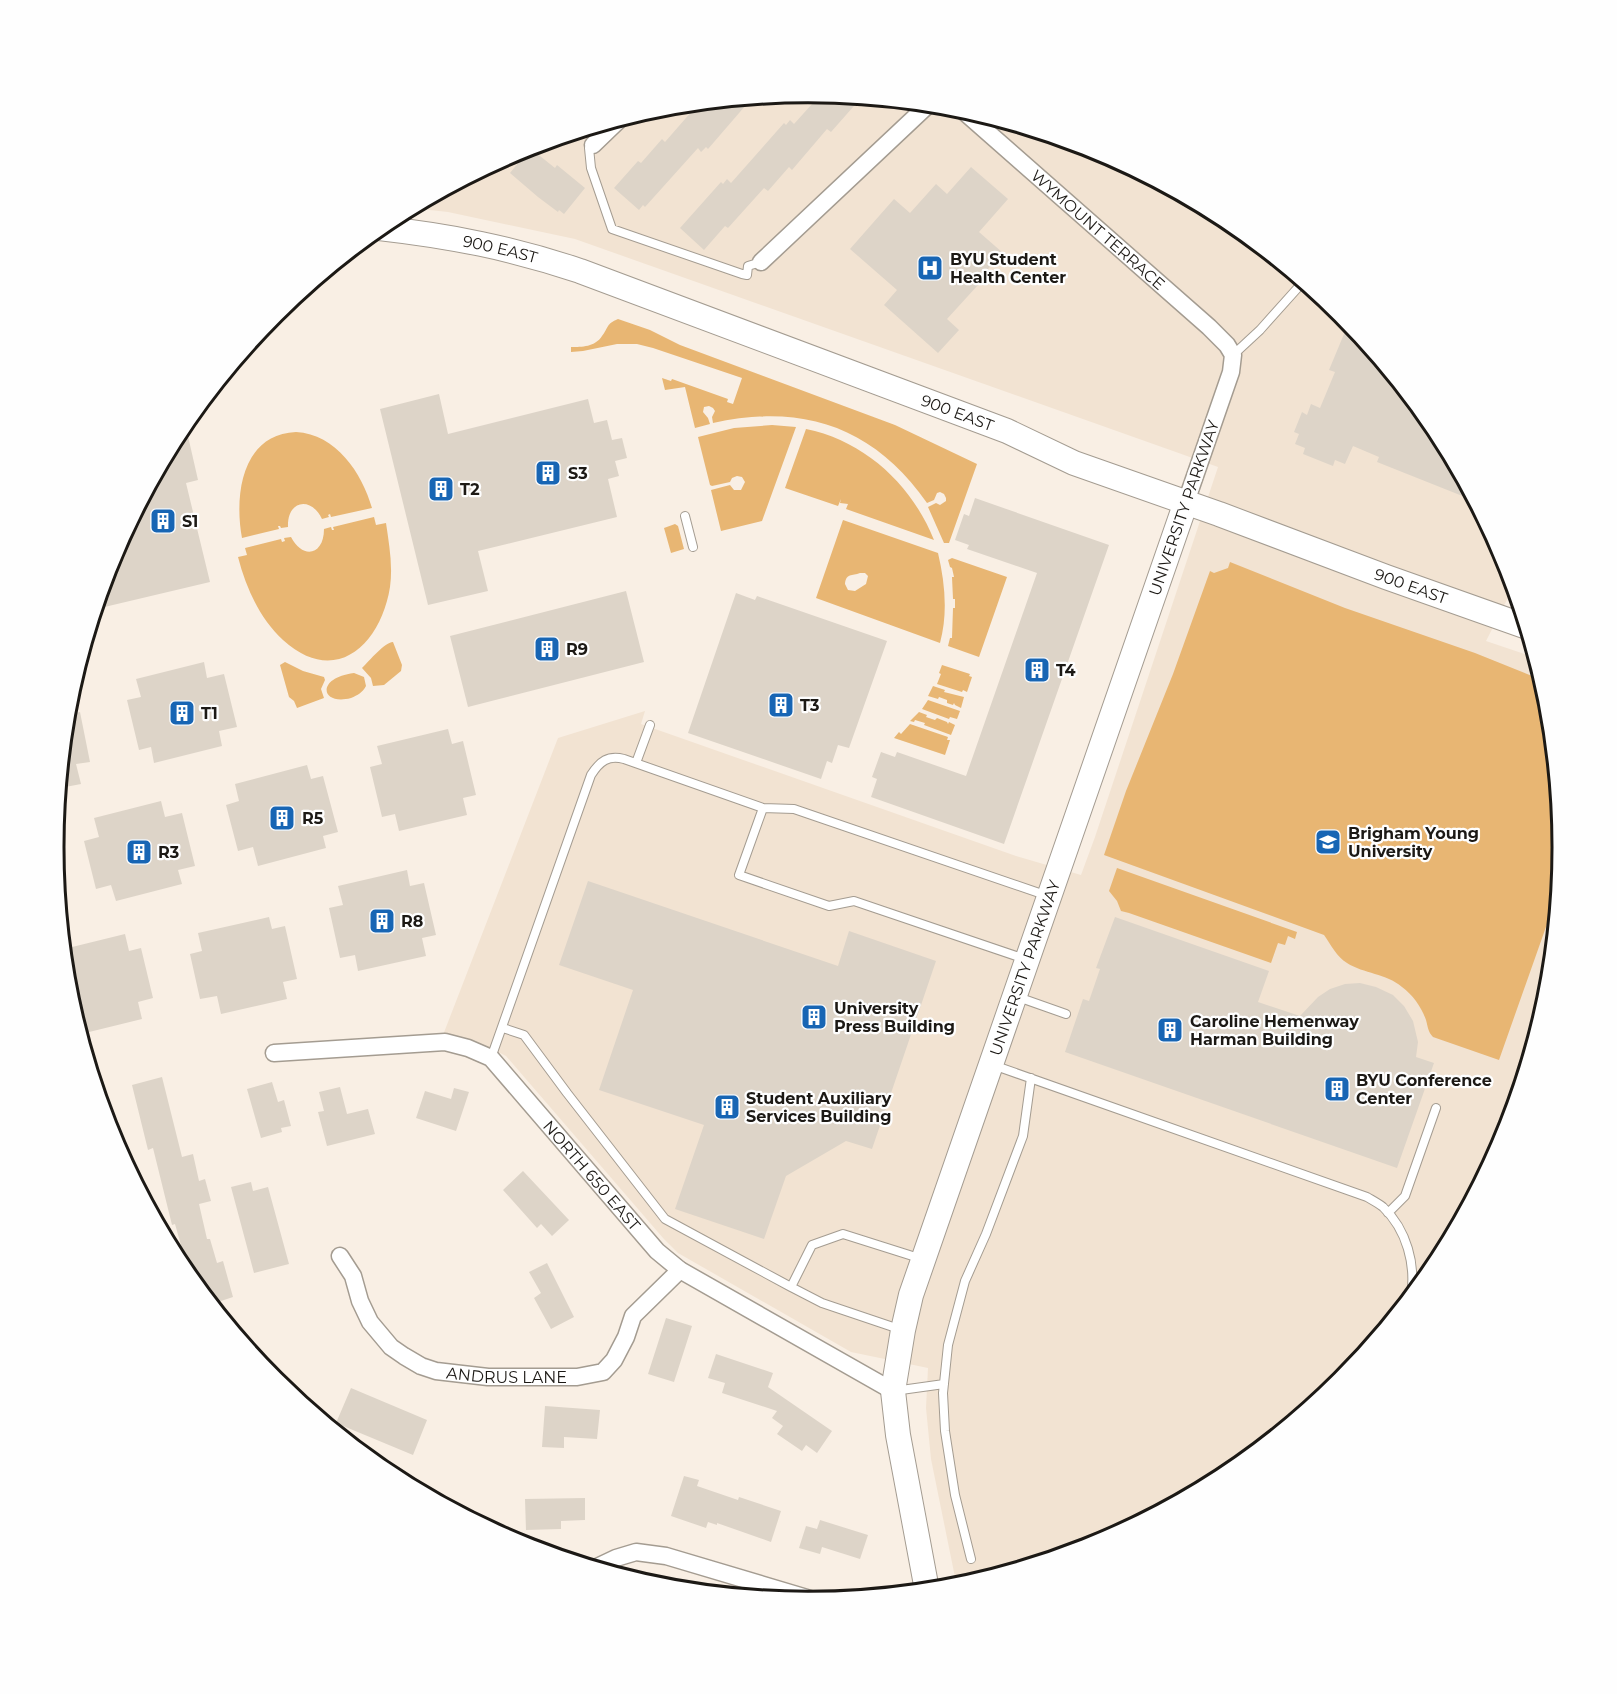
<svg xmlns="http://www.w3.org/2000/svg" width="1617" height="1694" font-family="Montserrat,sans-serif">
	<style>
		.built { fill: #f2e3d2 }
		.green { fill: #e8b673; fill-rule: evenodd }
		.building { fill: #ddd4c8 }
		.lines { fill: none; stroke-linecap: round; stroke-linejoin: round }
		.lane-casing { stroke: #a49c91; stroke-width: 10 }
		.street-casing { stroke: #a49c91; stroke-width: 19 }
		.secondary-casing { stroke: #a49c91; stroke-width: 26 }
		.lane { stroke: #fff; stroke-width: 8 }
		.street { stroke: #fff; stroke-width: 16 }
		.secondary { stroke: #fff; stroke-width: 24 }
		.labels { text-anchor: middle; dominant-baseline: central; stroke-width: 4.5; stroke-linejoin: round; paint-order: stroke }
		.street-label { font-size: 16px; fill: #1c1915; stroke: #fefefe }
		.poi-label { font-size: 16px; font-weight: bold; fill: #1c1915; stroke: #fefefe; text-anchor: start }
		.rim { fill: none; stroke: #1c1915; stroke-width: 3 }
	</style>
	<rect width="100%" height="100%" fill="#f9efe4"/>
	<path class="built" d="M809 93 956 107 1098 150 1228 220 1342 314 1436 428 1506 559 1514 586 1486 641 1536 658 1549 700 1563 847 1548 995 1505 1136 1436 1266 1342 1381 1227 1475 1097 1544 957 1587 931 1459 926 1408 928 1368 851 1352 678 1253 663 1238 506 1056 496 1051 443 1035 558 738 645 711 641 724 1016 856 1081 875 1095 837 1218 467 575 239 448 212 411 208 520 150 662 107Z"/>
	<path class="green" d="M618 319 650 330 680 345 895 425 977 464 949 543H944L928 507 936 503 940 505 946 501V498L944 494 940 492 937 493 934 500 927 503C874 427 803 403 713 423L712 417 715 411 713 408 709 406 704 407 703 412 708 418 710 424 695 428 685 387 665 390 662 378 671 381 672 379 728 399 727 402 733 404 742 378 653 348 637 344H617L583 351 571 352V347C582 347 595 347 602 336 609 327 606 324 618 319Z
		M772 425 796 427 762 521 721 531 711 490 730 485 734 490H741L745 482 742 477 737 476 732 478 730 482 712 486 710 485 698 437 734 428Z
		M806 429C865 441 912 485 934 540L846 509 848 504 840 503 841 499 838 506 785 488Z
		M296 432C336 434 362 473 372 508L331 517 330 514 328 515 329 517 322 519C311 496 287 500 288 527L281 528 280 526H278L279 529 242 538C234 495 242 434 296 432Z
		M374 517 376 525 386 523C389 544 393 565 390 587 381 644 336 688 283 640 260 619 246 588 238 557L247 555 245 548 281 539 282 542 285 541 284 538 291 537C303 560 324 555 324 529L331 527 332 530H334L333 527Z
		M843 520 938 553C945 583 948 613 940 643L816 598ZM860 573H865L868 576 866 584 855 591 848 590 845 584C846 573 852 576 860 573Z
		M675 524 678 526 684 549 671 553 664 528Z
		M952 558 1007 577 979 657 948 646 950 638H952L953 608H955V599H953L952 577H954L952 568 950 567 948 560Z
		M1230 562 1345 608 1475 653 1542 680 1549 700 1563 847 1559 890 1499 1060 1433 1037C1428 1032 1428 1027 1426 1020 1422 1008 1413 995 1402 987 1386 973 1364 974 1347 963 1337 957 1331 945 1324 935L1104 855 1126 791 1173 674 1210 571 1214 573 1228 568Z
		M393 642 402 665 401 671 384 685 373 686 371 678 362 668C370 660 384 643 393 642Z
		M285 662 303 671 324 677 325 680 321 689 324 698 297 708 294 701 289 697 280 665Z
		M942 665 970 674 969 676 972 677 967 692 963 690 962 692 937 684 941 674 939 673Z
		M354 673 364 677 366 686C362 693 358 695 351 698 321 706 315 678 354 673Z
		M933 686 945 690 944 692 964 697 961 708 955 705 954 703 953 705 947 703V700L939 697 938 699 928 696Z
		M928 700 960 711 957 719 950 717 949 719 922 709Z
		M919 712 927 715 926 717 935 720 937 718 947 722 948 724 949 722 955 725 951 735 924 725 925 723 915 720 914 722 910 721Z
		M910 724 948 737 947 740H950L945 755 894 738 899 732 901 734Z
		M1117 868 1297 932 1295 939 1288 936 1285 945 1278 943 1271 963 1129 913 1121 911 1117 901 1109 891Z"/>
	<path class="building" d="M821 94 861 98 831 132 827 129 792 170 789 167 768 191 764 188 728 228 725 226 704 250 680 228 721 182 723 184 727 179 731 183 784 123 786 125 790 120 794 124Z
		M752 98 708 149 706 147 701 152 698 148 645 207 643 205 639 210 614 188 638 161 641 163 662 139 665 142 699 103Z
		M530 148 555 168 557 165 585 188 564 214 559 210 558 212 538 197 510 173Z
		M971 167 1008 199 979 232 1003 253 975 283 978 285 947 319 959 330 938 353 884 305 897 290 850 249 894 199 910 213 936 184 947 194Z
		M1349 322 1436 428 1475 501 1377 462 1379 457 1353 446 1345 464 1335 460 1333 466 1303 454 1305 448 1295 444 1299 434 1294 432 1302 412 1307 415 1311 404 1320 408 1335 372 1329 370Z
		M439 394 448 434 588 399 594 423 607 420 612 440 622 438 627 458 615 461 619 476 608 479 617 517 478 551 488 591 428 605 380 409Z
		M185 423 198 480 186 483 210 582 96 609 112 558Z
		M975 498 1109 545 1004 844 871 797 877 779 872 777 881 752 895 757 897 752 966 776 1037 573 967 549 969 545 955 540 964 514 969 516Z
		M626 591 644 662 468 707 450 636Z
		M736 593 755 600 757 596 887 641 849 748 838 745 832 763 827 761 821 779 688 733Z
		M204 662 207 678 224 674 237 727 219 731 222 746 154 763 151 747 139 750 127 700 141 697 136 679Z
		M80 712 90 762 76 764 81 784 60 788 67 715Z
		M448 729 452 744 463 741 476 795 463 798 467 815 399 831 395 814 382 817 370 767 382 764 377 746Z
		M307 765 311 779 323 776 338 832 323 836 326 848 258 866 253 847 238 851 226 805 239 801 235 784Z
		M161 801 165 817 182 813 195 866 178 870 182 884 116 901 111 885 96 889 84 841 99 837 94 818Z
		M407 870 410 886 424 883 436 935 422 938 426 956 358 971 355 955 340 958 329 908 343 905 338 886Z
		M588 881 838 966 849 931 936 961 872 1149 846 1141 786 1176 764 1239 675 1209 704 1125 599 1090 633 990 559 965Z
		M269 917 272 929 285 926 297 979 283 982 287 999 221 1014 217 996 200 999 190 954 202 951 198 933Z
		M1115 917 1269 971 1258 1002 1300 1016 1318 997 1330 989 1345 984 1360 983 1376 987 1393 995 1404 1006 1413 1021 1418 1042 1416 1057 1434 1063 1397 1168 1065 1052 1083 999 1089 1001 1100 969 1096 968Z
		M125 934 129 951 141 948 153 998 138 1002 142 1019 81 1034 68 994 64 949Z
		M162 1077 182 1157 193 1154 199 1181 205 1179 211 1201 199 1204 207 1239H210L217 1263 223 1261 233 1297 212 1304 190 1277 175 1224 172 1225 153 1148 148 1150 132 1085Z
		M272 1082 278 1102 284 1100 291 1126 281 1128 282 1132 261 1138 247 1089Z
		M340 1087 347 1114 368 1109 375 1134 327 1146 318 1112 324 1111 319 1092Z
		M454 1088 469 1092 456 1131 416 1118 425 1091 451 1099Z
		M523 1171 569 1220 552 1236 541 1224 537 1228 503 1190Z
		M251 1182 253 1191 268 1187 289 1264 254 1273 231 1187Z
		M547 1263 574 1317 551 1329 534 1298 541 1293 529 1272Z
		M666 1318 692 1326 674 1382 648 1374Z
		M716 1354 773 1373 768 1387 832 1431 817 1453 806 1445 802 1451 777 1434 783 1426 772 1418 777 1411 722 1393 725 1383 708 1378Z
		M351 1388 427 1420 413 1455 336 1423Z
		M545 1406 600 1410 597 1439 564 1437V1448L542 1447Z
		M684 1476 699 1480 697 1486 738 1500 739 1497 781 1511 771 1542 717 1523V1525L708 1522 706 1528 671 1516Z
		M585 1498V1520L561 1521V1529L526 1530 525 1499Z
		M820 1520 868 1535 860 1559 822 1547 820 1554 799 1548 806 1526 817 1529Z"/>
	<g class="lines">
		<g class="lane-casing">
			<path id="lane" d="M593 145 589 148 591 168 612 229 742 274 747 275 748 266 761 262
				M1233 355 1260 330 1303 282
				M685 516 693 547
				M1498 550 1499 547
				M636 763 650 725
				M763 808 739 875 829 906 854 901 1025 959
				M1015 996 1066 1014
				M503 1028 524 1035 567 1093 665 1219 791 1287
				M491 1058 591 775C600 761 608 755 624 759L763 808 794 809 1048 896
				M993 1065 1367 1197C1372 1200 1378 1203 1383 1207 1407 1230 1416 1265 1411 1296
				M1388 1213 1405 1196 1436 1108
				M902 1330 822 1303 791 1287 812 1245 843 1234 922 1259
				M894 1391 944 1384
				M971 1559 955 1495 945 1431 943 1393 948 1345 965 1281 986 1234 1023 1136 1031 1078"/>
		</g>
		<g class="street-casing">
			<g id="street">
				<path id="s1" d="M960 108 1209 327 1227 345 1233 355 1231 372 1186 502"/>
				<path d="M593 145 620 119"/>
				<path d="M761 262 929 104"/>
				<path id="s2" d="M274 1053 445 1042 468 1048 491 1058 657 1251 680 1270 893 1391"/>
				<path id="s3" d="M340 1256 353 1276 360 1301 370 1322 391 1347 404 1356 421 1366 436 1371 488 1377H577L603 1372 614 1360 626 1337 633 1316 680 1270"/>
				<path d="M597 1567 616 1558 636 1552 666 1556 817 1601"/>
			</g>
		</g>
		<g class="secondary-casing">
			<g id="secondary">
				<path id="s4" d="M379 228C450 236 512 248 580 271L1007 431 1074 463 1219 514 1386 577 1527 627"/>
				<path id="s5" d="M927 1590 898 1435 893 1391 903 1330 911 1295 1186 502"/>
			</g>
		</g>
		<use href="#lane" class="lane"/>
		<use href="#street" class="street"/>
		<use href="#secondary" class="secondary"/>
	</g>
	<defs>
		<g id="hospital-square" transform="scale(1.35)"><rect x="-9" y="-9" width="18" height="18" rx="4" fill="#1765b4" stroke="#fefefe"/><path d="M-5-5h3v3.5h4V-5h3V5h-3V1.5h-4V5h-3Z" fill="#fff"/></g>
		<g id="building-square" transform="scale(1.35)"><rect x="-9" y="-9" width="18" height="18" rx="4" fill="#1765b4" stroke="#fefefe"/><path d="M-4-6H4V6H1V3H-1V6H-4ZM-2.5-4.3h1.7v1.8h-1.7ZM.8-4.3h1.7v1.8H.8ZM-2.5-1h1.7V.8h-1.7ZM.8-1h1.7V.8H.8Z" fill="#fff"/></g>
		<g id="university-square" transform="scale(1.35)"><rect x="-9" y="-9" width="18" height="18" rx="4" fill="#1765b4" stroke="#fefefe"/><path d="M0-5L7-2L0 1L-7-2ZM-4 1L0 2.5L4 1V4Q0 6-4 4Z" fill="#fff"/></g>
	</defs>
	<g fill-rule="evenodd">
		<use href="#hospital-square" x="930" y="268"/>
		<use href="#building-square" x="548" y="473"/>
		<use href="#building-square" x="441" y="489"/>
		<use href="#building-square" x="163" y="521"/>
		<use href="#building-square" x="547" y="649"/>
		<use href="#building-square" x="1037" y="670"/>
		<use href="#building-square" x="781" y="705"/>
		<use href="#building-square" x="182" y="713"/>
		<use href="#building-square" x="282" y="818"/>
		<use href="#university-square" x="1328" y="842"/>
		<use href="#building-square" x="139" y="852"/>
		<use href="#building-square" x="382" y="921"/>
		<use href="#building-square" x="814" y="1017"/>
		<use href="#building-square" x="1170" y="1030"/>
		<use href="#building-square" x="1337" y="1089"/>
		<use href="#building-square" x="727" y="1107"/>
	</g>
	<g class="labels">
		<g class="street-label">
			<text stroke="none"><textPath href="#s1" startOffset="184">WYMOUNT TERRACE</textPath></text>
			<text stroke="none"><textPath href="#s4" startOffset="123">900 EAST</textPath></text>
			<text stroke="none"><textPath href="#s4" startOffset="609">900 EAST</textPath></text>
			<text transform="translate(1184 508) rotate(-71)">UNIVERSITY PARKWAY</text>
			<text stroke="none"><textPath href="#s4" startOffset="1095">900 EAST</textPath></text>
			<text stroke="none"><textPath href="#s5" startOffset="646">UNIVERSITY PARKWAY</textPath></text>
			<text stroke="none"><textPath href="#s2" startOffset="375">NORTH 650 EAST</textPath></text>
			<text stroke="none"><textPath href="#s3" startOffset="228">ANDRUS LANE</textPath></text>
		</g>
		<g class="poi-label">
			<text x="950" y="259">BYU Student<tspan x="950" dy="18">Health Center</tspan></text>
			<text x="568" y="473">S3</text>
			<text x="460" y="489">T2</text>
			<text x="182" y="521">S1</text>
			<text x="566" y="649">R9</text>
			<text x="1056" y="670">T4</text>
			<text x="800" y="705">T3</text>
			<text x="201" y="713">T1</text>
			<text x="302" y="818">R5</text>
			<text x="1348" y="833">Brigham Young<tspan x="1348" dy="18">University</tspan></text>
			<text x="158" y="852">R3</text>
			<text x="401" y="921">R8</text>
			<text x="834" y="1008">University<tspan x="834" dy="18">Press Building</tspan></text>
			<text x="1190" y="1021">Caroline Hemenway<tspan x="1190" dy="18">Harman Building</tspan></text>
			<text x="1356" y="1080">BYU Conference<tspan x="1356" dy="18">Center</tspan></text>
			<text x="746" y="1098">Student Auxiliary<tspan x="746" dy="18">Services Building</tspan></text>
		</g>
	</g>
	<path d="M0 0H1617V1694H0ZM64 847a744 744 0 1 1 1488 0a744 744 0 1 1-1488 0Z" fill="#fefefe" fill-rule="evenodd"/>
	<path class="rim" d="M64 847a744 744 0 1 1 1488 0a744 744 0 1 1-1488 0Z"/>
</svg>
